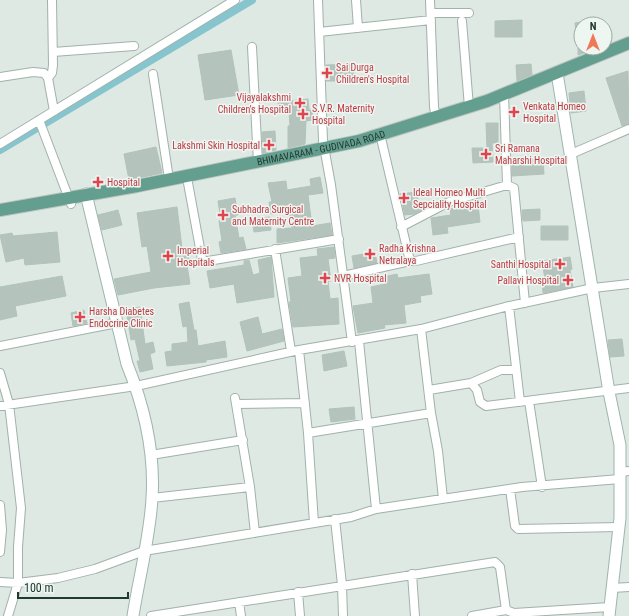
<svg xmlns="http://www.w3.org/2000/svg" width="629" height="616" font-family="'Roboto Condensed',sans-serif">
	<style>
		.lines { fill: none; stroke-linecap: round; stroke-linejoin: round }
		.canal { stroke: #86c5ce; stroke-width: 8 }
		.building { fill: #b4c4bd; stroke: #b1c3bb }
		.street-casing { stroke: #a1b1ab; stroke-width: 10 }
		.secondary-casing { stroke: #9eb5ac; stroke-width: 13 }
		.primary-casing { stroke: #bcc4c1; stroke-width: 14 }
		.street { stroke: #fff; stroke-width: 8 }
		.secondary { stroke: #fff; stroke-width: 11 }
		.primary { stroke: #639e8e; stroke-width: 12 }
		.health-dot { fill: #e0444e; stroke: #eef6f2; stroke-width: 1.5 }
		.labels { text-anchor: middle; dominant-baseline: central; stroke-width: 3; stroke-linejoin: round; paint-order: stroke }
		.health-label { font-size: 10px; fill: #be3a42; stroke: #eef6f2; text-anchor: start }
		.street-label { font-size: 10px; fill: #203931; stroke: #eef6f2 }
	</style>
	<rect width="100%" height="100%" fill="#dee9e4"/>
	<g class="lines">
		<path class="canal" d="M0 150 252 0"/>
	</g>
	<path class="building" d="M522 20V37H495V21Z
		M581 22V42H577L575 23Z
		M578 48H597L578 55Z
		M231 50 239 95 205 100 198 55Z
		M354 64V81H326V65Z
		M531 64 532 75 517 81 516 65Z
		M628 71 629 124 622 126 606 78Z
		M584 91 586 111 571 113 569 93Z
		M308 99 309 110H312L313 120 306 121 305 144 288 148V126H290L289 111 279 112 278 102Z
		M486 123H498V143H492L493 162 473 163 472 148H487Z
		M275 131 276 150 263 153 262 132Z
		M156 147 162 173 129 180 124 154Z
		M543 159 544 174 512 176V160Z
		M320 177 323 193 308 195 312 226 330 223 332 235 277 243V229L292 228 289 212 271 214 269 202H272L268 183 286 181 287 190 311 186 310 179Z
		M417 192 418 203 426 202 427 207 414 214 405 215 400 194Z
		M235 198 238 215H235L239 238 243 237 246 249 221 253 219 242 222 241 219 221 221 220 218 201Z
		M478 205 480 222 447 227 448 233 433 235 431 218 451 215 450 209Z
		M177 207 182 248 187 247 189 259H186L190 284 154 288 118 295 114 279 151 272 147 246 142 247 137 213Z
		M540 209V220L523 221 522 210Z
		M118 210 122 225 102 230 98 215Z
		M270 217 271 230 254 232 252 219Z
		M541 226H568V240H541Z
		M57 232 60 262 25 265 24 258 6 262 0 235 12 233 13 236Z
		M334 247 335 258 328 259 331 281H328L330 299 338 298 339 324 293 327 289 302H291L288 278 302 276 300 258 318 256 317 249Z
		M375 252 377 263 354 268 352 256Z
		M271 257 274 297 237 303 234 284 210 288 207 271 244 265V261L249 260 253 275 260 273 258 260Z
		M570 257 572 269 570 270 573 287 543 293 542 280 545 279 542 261Z
		M397 274 398 278 429 274 432 294 420 296 421 302 404 305 406 323 384 325 385 328 358 333 353 306 373 303 371 287 385 284 383 277Z
		M62 276 66 296 15 306 17 316 0 320V287Z
		M189 302 194 330H196L198 346 225 341 227 357 206 360V362L167 366 165 352 172 351V344L188 342 187 326 183 327 179 304Z
		M140 307 145 344 153 342 155 352 150 354 153 369 140 372 137 361H140L135 339 131 340 126 310Z
		M84 310 87 323 73 326 71 313Z
		M258 317 262 334 282 329 284 341 247 351 240 322Z
		M622 339 624 356 610 357 608 340Z
		M344 351 347 366 324 371 322 355Z
		M354 407 355 419 331 422 329 409Z"/>
	<g class="lines">
		<g class="street-casing">
			<path id="street" d="M318 0 323 141 331 185 352 342
				M356 0 358 28
				M430 0 434 107 436 117
				M431 13H469
				M462 21 469 107
				M319 32 431 20
				M252 47 258 162
				M53 52 134 46
				M153 74 169 179
				M0 77 33 72 44 73 48 78 54 111
				M48 78 52 73 53 65 52 0
				M504 94 507 185 514 188 525 303
				M39 120 71 204
				M380 134 410 261H416L519 237
				M0 144 235 0
				M571 154 629 129
				M188 183 202 259 208 261 339 239
				M401 227 449 202 507 185
				M275 249 291 351
				M343 276 410 261
				M509 306 520 402
				M359 341 376 509
				M0 346 117 323
				M299 350 308 433 314 523
				M0 373 9 404 21 508 18 547V583L8 616
				M471 383 501 370H516
				M429 390 471 383 477 390 480 402 486 406 629 388
				M235 398 250 487 255 533
				M529 401 542 487
				M236 404 305 403
				M0 406 136 386 299 350 421 329 505 307 593 288 629 284
				M431 413 438 451 443 499
				M308 433 431 413 421 329
				M151 455 243 440
				M620 472 629 471
				M510 489 515 526 518 529 619 527
				M152 498 250 487
				M0 505 2 530 0 552
				M335 519 342 585 343 616
				M412 574 415 616
				M0 582 18 583 58 578 95 569 144 551 351 517 376 509 522 487 620 479
				M612 588 629 587
				M298 592 300 616
				M239 602 241 616
				M151 616 495 562 500 567 506 610 514 613 610 607
				M472 616 506 610"/>
		</g>
		<g class="secondary-casing">
			<path id="secondary" d="M557 73 609 392 620 445V518L609 616
				M86 194 127 364C144 406 155 452 152 498 150 537 139 577 133 616"/>
		</g>
		<g class="primary-casing">
			<g id="primary">
				<path id="s1" d="M0 210 137 186 359 141 487 101 629 43"/>
			</g>
		</g>
		<use href="#street" class="street"/>
		<use href="#secondary" class="secondary"/>
		<use href="#primary" class="primary"/>
	</g>
	<g class="health-dot">
		<path d="M325 67h4v4h4v4h-4v4h-4v-4h-4v-4h4z"/>
		<path d="M298 97h4v4h4v4h-4v4h-4v-4h-4v-4h4z"/>
		<path d="M512 106h4v4h4v4h-4v4h-4v-4h-4v-4h4z"/>
		<path d="M301 108h4v4h4v4h-4v4h-4v-4h-4v-4h4z"/>
		<path d="M267 139h4v4h4v4h-4v4h-4v-4h-4v-4h4z"/>
		<path d="M484 148h4v4h4v4h-4v4h-4v-4h-4v-4h4z"/>
		<path d="M96 176h4v4h4v4h-4v4h-4v-4h-4v-4h4z"/>
		<path d="M402 192h4v4h4v4h-4v4h-4v-4h-4v-4h4z"/>
		<path d="M221 209h4v4h4v4h-4v4h-4v-4h-4v-4h4z"/>
		<path d="M368 248h4v4h4v4h-4v4h-4v-4h-4v-4h4z"/>
		<path d="M166 250h4v4h4v4h-4v4h-4v-4h-4v-4h4z"/>
		<path d="M558 258h4v4h4v4h-4v4h-4v-4h-4v-4h4z"/>
		<path d="M323 272h4v4h4v4h-4v4h-4v-4h-4v-4h4z"/>
		<path d="M566 274h4v4h4v4h-4v4h-4v-4h-4v-4h4z"/>
		<path d="M78 311h4v4h4v4h-4v4h-4v-4h-4v-4h4z"/>
	</g>
	<g class="labels">
		<g class="health-label">
			<text x="336" y="67">Sai Durga<tspan x="336" dy="12">Children's Hospital</tspan></text>
			<text x="291" y="97" text-anchor="end">Vijayalakshmi<tspan x="291" dy="12">Children's Hospital</tspan></text>
			<text x="523" y="106">Venkata Homeo<tspan x="523" dy="12">Hospital</tspan></text>
			<text x="312" y="108">S.V.R. Maternity<tspan x="312" dy="12">Hospital</tspan></text>
			<text x="260" y="145" text-anchor="end">Lakshmi Skin Hospital</text>
			<text x="495" y="148">Sri Ramana<tspan x="495" dy="12">Maharshi Hospital</tspan></text>
			<text x="107" y="182">Hospital</text>
			<text x="413" y="192">Ideal Homeo Multi<tspan x="413" dy="12">Sepciality Hospital</tspan></text>
			<text x="232" y="209">Subhadra Surgical<tspan x="232" dy="12">and Maternity Centre</tspan></text>
			<text x="379" y="248">Radha Krishna<tspan x="379" dy="12">Netralaya</tspan></text>
			<text x="177" y="250">Imperial<tspan x="177" dy="12">Hospitals</tspan></text>
			<text x="551" y="264" text-anchor="end">Santhi Hospital</text>
			<text x="334" y="278">NVR Hospital</text>
			<text x="559" y="280" text-anchor="end">Pallavi Hospital</text>
			<text x="89" y="311">Harsha Diabetes<tspan x="89" dy="12">Endocrine Clinic</tspan></text>
		</g>
		<g class="street-label">
			<text stroke="none"><textPath href="#s1" startOffset="327">BHIMAVARAM - GUDIVADA ROAD</textPath></text>
		</g>
	</g>
	<g transform="translate(593 36)"><circle r="19" fill="#eef6f2" stroke="#9caaa5"/>
	<path d="M0-3L7 15L0 10L-7 15Z" fill="#ef7857"/>
	<text y="-6" font-size="11" font-weight="bold" text-anchor="middle" fill="#203931">N</text>
	</g>
	<path d="M18 592v6h110v-6" fill="none" stroke="#203931" stroke-width="2"/>
	<text x="24" y="592" font-size="12" fill="#203931" stroke="#eef6f2" stroke-width="3" paint-order="stroke">100 m</text>
</svg>
